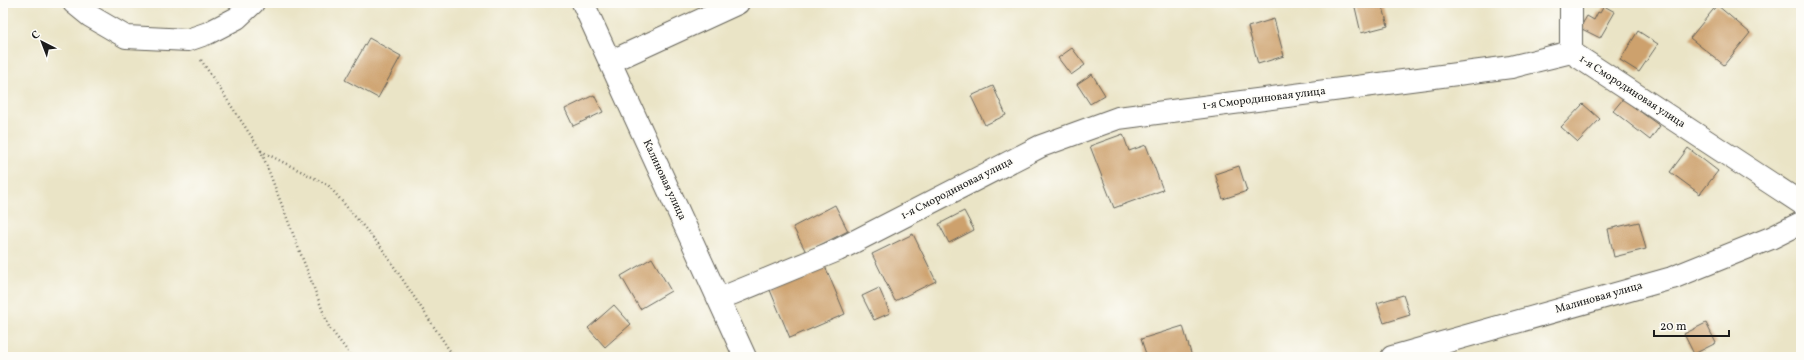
<svg xmlns="http://www.w3.org/2000/svg" width="1804" height="360" font-family="Vollkorn,serif">
	<style>
		.building { fill: #cda16d }
		.lines { fill: none; stroke-linecap: round; stroke-linejoin: round }
		.street-casing { stroke: #646258; stroke-width: 24 }
		.path { stroke: #646258; stroke-width: 2.5; stroke-dasharray: 1 3; stroke-linecap: butt }
		.street { stroke: #fff; stroke-width: 22 }
		.labels { text-anchor: middle; dominant-baseline: central; stroke-width: 3.5; stroke-linejoin: round; paint-order: stroke }
		.street-label { font-size: 11px; fill: #1c1c1c; stroke: #fdfcf7 }
	</style>
	<rect width="100%" height="100%" fill="#fdfcf7"/>
	<filter id="ink" filterUnits="userSpaceOnUse"><feTurbulence type="fractalNoise" baseFrequency=".025" numOctaves="2"/><feDisplacementMap in="SourceGraphic" scale="8" xChannelSelector="R" yChannelSelector="G"/><feConvolveMatrix kernelMatrix="1 2 1 2 8 2 1 2 1" color-interpolation-filters="sRGB"/></filter>
	<filter id="wash" filterUnits="userSpaceOnUse"><feTurbulence type="fractalNoise" baseFrequency=".012" numOctaves="4" result="noise"/><feDisplacementMap in="SourceGraphic" scale="16" xChannelSelector="R" yChannelSelector="G"/><feGaussianBlur stdDeviation="0.9" result="paint"/><feColorMatrix in="noise" values="0 0 0 0 0 0 0 0 0 0 0 0 0 0 0 0 0 1.4 0 .05"/><feComposite in="paint" operator="in"/></filter>
	<g filter="url(#wash)">
		<rect width="100%" height="100%" fill="#eae4c6"/>
		<g id="blocks">
			<path class="building" d="M1354 3H1382L1388 26 1361 33Z
				M1717 5 1750 33 1724 65 1690 38Z
				M1604 6 1615 12 1600 38 1580 28 1587 16 1594 20 1598 12 1600 13Z
				M1274 19 1284 56 1258 64 1248 27Z
				M1638 31 1658 44 1639 72 1620 60Z
				M369 38 401 56 378 98 345 80Z
				M1072 48 1085 65 1071 75 1058 58Z
				M1092 74 1105 95 1090 104 1077 84Z
				M993 86 1006 115 985 125 971 96Z
				M594 95 603 112 573 126 565 109Z
				M1623 99 1660 126 1650 140 1613 111Z
				M1583 104 1600 119 1578 142 1561 127Z
				M1123 134 1129 151 1146 145 1163 190 1114 208 1090 146Z
				M1688 148 1718 171 1700 194 1670 172Z
				M1239 166 1247 191 1223 199 1215 174Z
				M835 205 848 231 806 252 793 227Z
				M964 211 974 230 949 243 939 224Z
				M1639 222 1646 249 1614 257 1608 229Z
				M913 234 936 281 895 301 872 254Z
				M652 258 671 291 640 309 621 276Z
				M825 266 845 314 790 338 770 290Z
				M879 288 890 313 874 320 862 296Z
				M1403 295 1410 315 1384 323 1377 303Z
				M614 305 631 324 605 347 588 328Z
				M1706 323 1716 343 1694 354 1684 334Z
				M1183 326 1192 357H1147L1141 339Z"/>
		</g>
	</g>
	<g filter="url(#ink)">
		<use href="#blocks" fill-opacity="0" stroke="#646258" stroke-width="1"/>
		<g class="lines">
			<g class="street-casing">
				<path id="street" d="M74 3 90 16 126 37 188 40 208 33 237 18 253 3
					M583 3 745 357
					M1571 52V3
					M610 62 738 3
					M719 299 838 250 1041 146 1118 118 1511 67 1571 52 1801 203
					M1392 357 1672 278 1771 238 1801 223"/>
			</g>
			<path class="path" d="M201 60 261 151 329 327 352 357
				M261 151 328 185 381 247 454 357"/>
			<use href="#street" class="street"/>
		</g>
	</g>
	<g class="labels">
		<g class="street-label">
			<text transform="translate(1632 92) rotate(33)">1-я Смородиновая улица</text>
			<text transform="translate(1264 99) rotate(-7)">1-я Смородиновая улица</text>
			<text transform="translate(664 180) rotate(65)">Калиновая улица</text>
			<text transform="translate(957 189) rotate(-27)">1-я Смородиновая улица</text>
			<text transform="translate(1599 298) rotate(-16)">Малиновая улица</text>
		</g>
	</g>
	<rect width="1804" height="360" fill="none" stroke="#fdfcf7" stroke-width="16"/>
	<g transform="translate(42 42) rotate(318)" stroke="#fdfcf7" stroke-width="3" paint-order="stroke">
	<path d="M0-3L7 15L0 10L-7 15Z" fill="#1c1c1c"/>
	<text y="-6" font-size="11" font-weight="bold" text-anchor="middle" fill="#1c1c1c">С</text>
	</g>
	<path d="M1654 330v6h75v-6" fill="none" stroke="#1c1c1c" stroke-width="2"/>
	<text x="1660" y="330" font-size="12" fill="#1c1c1c" stroke="#fdfcf7" stroke-width="3" paint-order="stroke">20 m</text>
</svg>
